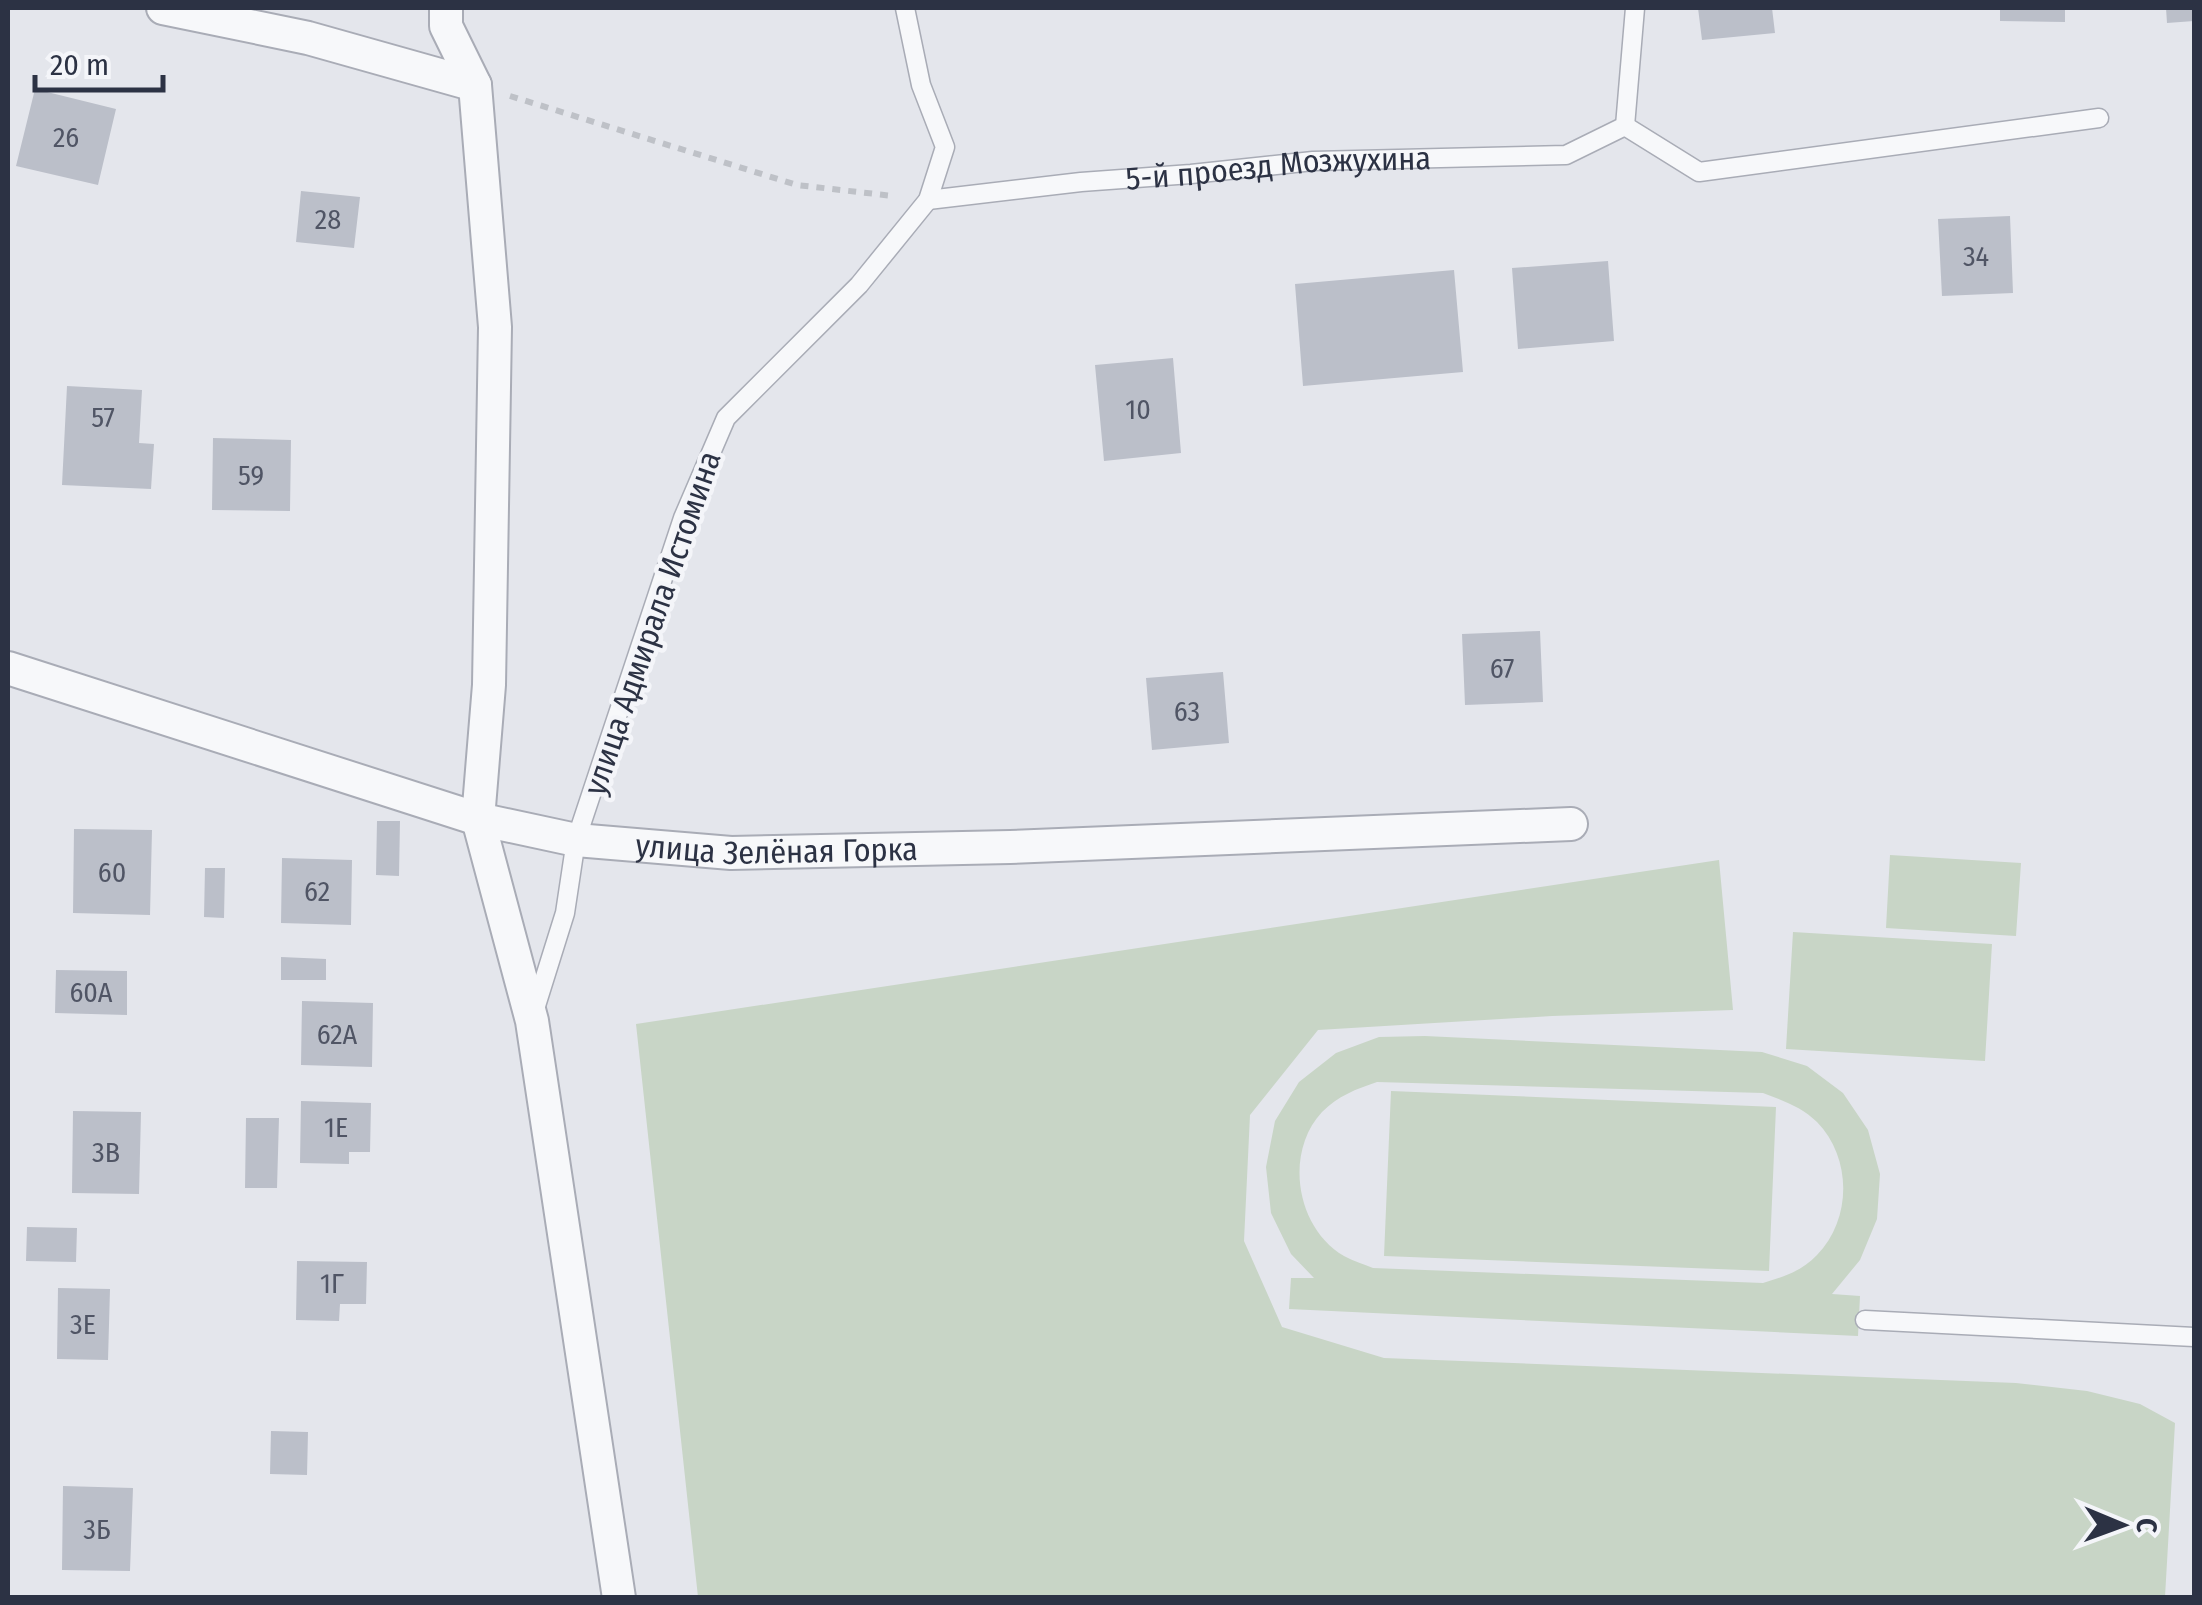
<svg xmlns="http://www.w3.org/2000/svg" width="2202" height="1605" font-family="'Fira Sans Condensed',sans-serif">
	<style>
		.green { fill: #c8d5c6; fill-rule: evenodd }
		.building { fill: #bbbfc9 }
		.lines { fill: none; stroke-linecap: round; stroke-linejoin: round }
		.lane-casing { stroke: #a9acb6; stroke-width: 21 }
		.street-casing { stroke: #a9acb6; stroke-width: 36 }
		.path { stroke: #bec1c7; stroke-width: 6; stroke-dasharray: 8 8; stroke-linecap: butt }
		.lane { stroke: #f7f8fa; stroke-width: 18 }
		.street { stroke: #f7f8fa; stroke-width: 32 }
		.labels { text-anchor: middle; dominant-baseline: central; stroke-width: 9; stroke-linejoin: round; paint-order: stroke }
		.number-label { font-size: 28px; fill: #505565 }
		.street-label { font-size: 32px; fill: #2c3244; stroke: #f4f5f9 }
	</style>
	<rect width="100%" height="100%" fill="#e4e6ec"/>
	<path class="green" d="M1890 855 2021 863 2016 936 1886 928Z
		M1719 860 1733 1010 1552 1016 1318 1030 1250 1115 1244 1241 1282 1327 1384 1358 2016 1383 2087 1391 2140 1404 2175 1423 2165 1597H698L636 1024Z
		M1793 932 1992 944 1985 1061 1786 1049Z
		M1425 1036 1762 1052 1807 1066 1843 1093 1868 1130 1880 1174 1877 1219 1860 1260 1832 1294 1860 1296 1858 1336 1289 1309 1291 1278H1314L1291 1254 1271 1213 1266 1167 1275 1121 1299 1082 1336 1053 1379 1037ZM1377 1082 1763 1093C1782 1100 1802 1107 1817 1122 1852 1158 1852 1219 1817 1255 1802 1271 1783 1277 1763 1283L1373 1268C1364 1264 1353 1261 1344 1256 1296 1228 1284 1153 1322 1112 1338 1096 1356 1089 1377 1082Z
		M1391 1091 1776 1107 1769 1271 1384 1256Z"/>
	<path class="building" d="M1698 8H1772L1775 33 1702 40Z
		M2000 8H2065V22L2000 21Z
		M2166 8H2194V21L2167 23Z
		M35 89 116 109 98 185 16 166Z
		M301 191 360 197 354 248 296 242Z
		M2010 216 2013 293 1942 296 1938 219Z
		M1608 261 1614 341 1518 349 1512 268Z
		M1454 270 1463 372 1303 386 1295 284Z
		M1173 358 1181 453 1104 461 1095 365Z
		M67 386 142 390 139 443 154 444 151 489 62 485Z
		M213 438 291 440 290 511 212 510Z
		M1540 631 1543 702 1465 705 1462 634Z
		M1223 672 1229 743 1152 750 1146 678Z
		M377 821H400L399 876 376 875Z
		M74 829 152 830 150 915 73 913Z
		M282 858 352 860 351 925 281 923Z
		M205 868H225L224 918 204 917Z
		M281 957 326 959V980H281Z
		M56 970 127 971V1015L55 1013Z
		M302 1001 373 1003 372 1067 301 1065Z
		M301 1101 371 1103 370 1152H349V1164L300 1163Z
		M73 1111 141 1112 139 1194 72 1193Z
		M246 1118H279L277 1188H245Z
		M27 1227 77 1228 76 1262 26 1261Z
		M297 1261 367 1262 366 1304H340L339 1321 296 1320Z
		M58 1288 110 1289 108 1360 57 1359Z
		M271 1431 308 1432 307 1475 270 1474Z
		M63 1486 133 1488 130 1571 62 1570Z"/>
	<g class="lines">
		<g class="lane-casing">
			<g id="lane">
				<path d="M1625 126 1699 172 2099 118"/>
				<path id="s1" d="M928 200 1081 182 1191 174 1313 161 1566 155 1625 126 1635 8"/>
				<path d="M534 1012 565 913 576 840 683 518 726 418 859 285 928 200 945 147 921 85 905 8"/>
				<path d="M1865 1320 2194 1337"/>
			</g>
		</g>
		<g class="street-casing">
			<g id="street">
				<path d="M163 8 308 38 475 85"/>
				<path d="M446 8V26L475 85 495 327 489 685 478 819 532 1021 619 1598"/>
				<path id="s2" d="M8 668 478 819 576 840 731 853 1010 847 1571 824"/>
			</g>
		</g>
		<path class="path" d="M510 96 797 185 893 196"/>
		<use href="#lane" class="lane"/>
		<use href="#street" class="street"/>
	</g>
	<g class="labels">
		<g class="number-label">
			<text x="66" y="137">26</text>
			<text x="328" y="219">28</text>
			<text x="1976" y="256">34</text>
			<text x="1138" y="409">10</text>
			<text x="103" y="417">57</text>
			<text x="251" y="475">59</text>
			<text x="1502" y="668">67</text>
			<text x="1187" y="711">63</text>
			<text x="112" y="872">60</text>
			<text x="317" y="891">62</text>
			<text x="91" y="992">60А</text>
			<text x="337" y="1034">62А</text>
			<text x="336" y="1127">1Е</text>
			<text x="106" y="1152">3В</text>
			<text x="332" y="1283">1Г</text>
			<text x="83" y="1324">3Е</text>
			<text x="97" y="1529">3Б</text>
		</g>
		<g class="street-label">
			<text stroke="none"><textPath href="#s1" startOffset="352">5-й проезд Мозжухина</textPath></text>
			<text transform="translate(652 623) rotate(-71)">улица Адмирала Истомина</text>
			<text stroke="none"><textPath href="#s2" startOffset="795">улица Зелёная Горка</textPath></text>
		</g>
	</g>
	<rect width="2202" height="1605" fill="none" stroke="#2c3244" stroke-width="20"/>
	<g transform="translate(2122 1525) rotate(91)" stroke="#f4f5f9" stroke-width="8" paint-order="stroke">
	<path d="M0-8L18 38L0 25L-18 38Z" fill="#2c3244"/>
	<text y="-15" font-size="28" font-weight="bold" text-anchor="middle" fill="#2c3244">С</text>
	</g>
	<path d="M35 75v15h128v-15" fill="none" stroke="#2c3244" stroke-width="5"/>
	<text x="50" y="75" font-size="30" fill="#2c3244" stroke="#f4f5f9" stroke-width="8" paint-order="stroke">20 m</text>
</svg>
